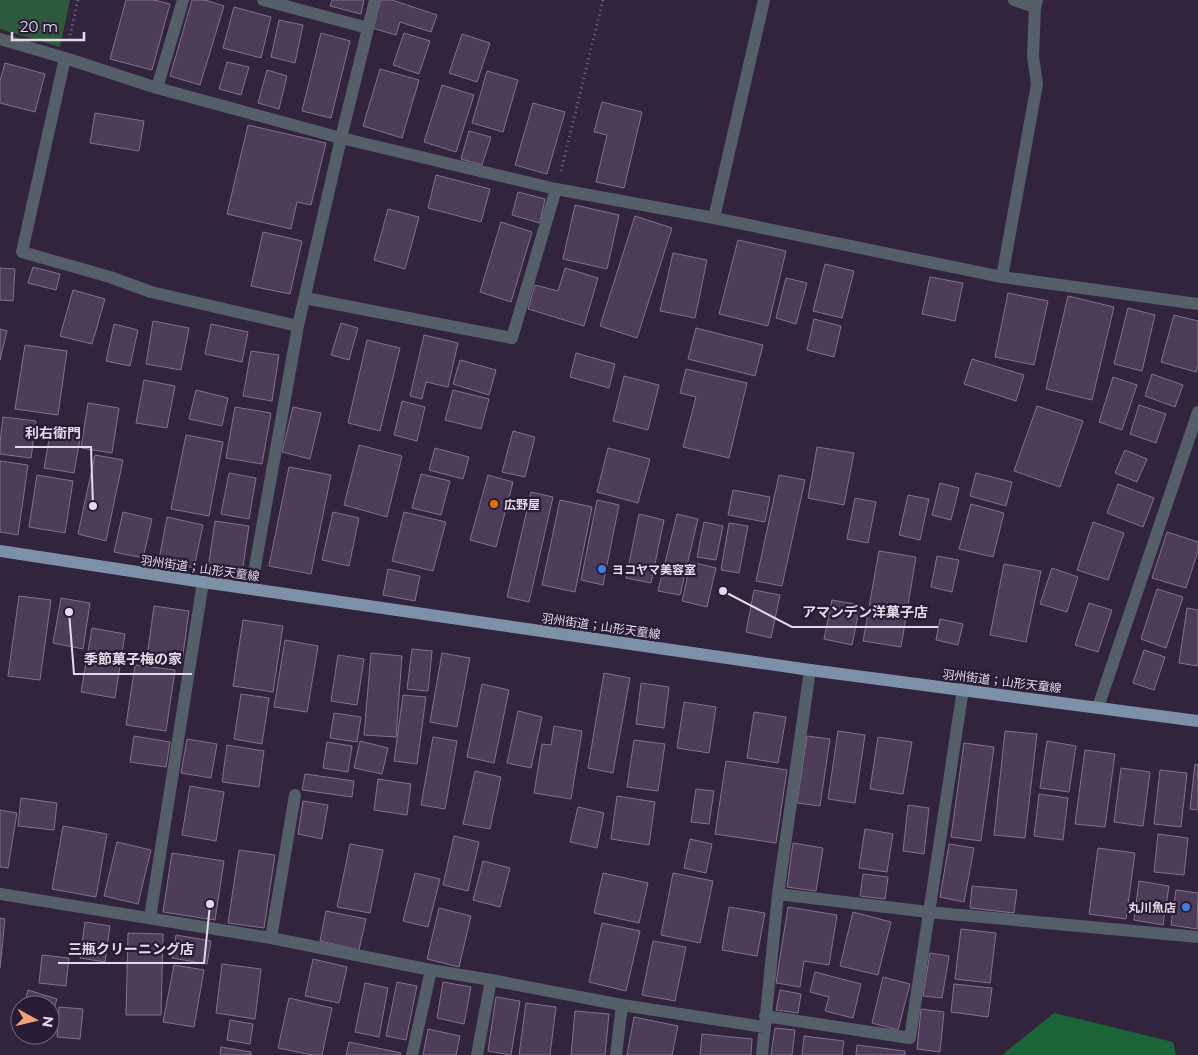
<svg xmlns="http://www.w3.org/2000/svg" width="1198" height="1055" font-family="Montserrat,'Noto Sans JP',sans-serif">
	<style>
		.green { fill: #2b5b3a }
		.forest { fill: #1c6538 }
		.building { fill: #4d3d58; stroke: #83718e }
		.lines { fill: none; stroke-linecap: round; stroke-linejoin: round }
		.path { stroke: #796c82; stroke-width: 3; stroke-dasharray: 1 4; stroke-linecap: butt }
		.minor { stroke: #555f6a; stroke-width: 12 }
		.major { stroke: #7c91a8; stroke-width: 12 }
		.food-dot { fill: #e8710a; stroke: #291b33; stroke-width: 2 }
		.shop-dot { fill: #3f7fe0; stroke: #291b33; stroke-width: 2 }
		.labels { text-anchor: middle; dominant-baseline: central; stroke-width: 4.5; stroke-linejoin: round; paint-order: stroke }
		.poi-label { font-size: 12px; font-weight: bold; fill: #e4daeb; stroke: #291b33; text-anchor: start }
		.street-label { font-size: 12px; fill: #e4daeb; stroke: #291b33 }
		.leader { fill: none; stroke: #e4daeb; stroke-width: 2 }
		.callout-dot { fill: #e4daeb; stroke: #291b33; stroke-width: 2 }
		.callout-label { font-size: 14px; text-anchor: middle; font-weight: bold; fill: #e4daeb; stroke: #291b33; stroke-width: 4.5; stroke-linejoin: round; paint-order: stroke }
	</style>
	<rect width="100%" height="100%" fill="#33243e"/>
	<path class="green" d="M0 0H70L60 47 0 29Z"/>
	<path class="forest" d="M1054 1013 1173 1042 1176 1055H1002Z"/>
	<path class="building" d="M126 0H154L170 4 152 70 110 59Z
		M192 0H205L224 6 200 85 170 76Z
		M332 0H364L361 14 330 6Z
		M381 0H392L437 15 431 32 400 22 396 35 372 28Z
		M234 7 271 17 261 58 223 48Z
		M279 20 303 25 295 63 271 57Z
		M321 33 350 41 331 118 302 111Z
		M404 33 430 41 419 74 393 65Z
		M462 34 490 43 477 82 449 73Z
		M227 62 249 67 241 95 219 89Z
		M5 63 45 74 35 112 0 103V81Z
		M380 69 419 80 402 138 363 126Z
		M267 70 287 76 279 109 258 103Z
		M487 71 518 80 503 132 472 123Z
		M442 85 474 95 456 152 424 142Z
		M602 102 642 112 624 188 596 182 607 135 594 132Z
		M533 103 565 112 547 174 515 165Z
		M95 113 144 121 139 151 90 143Z
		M248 125 326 143 311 205 297 202 291 229 227 214Z
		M469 131 491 137 482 165 461 159Z
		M436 175 490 189 481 222 428 208Z
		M518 192 545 199 540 223 512 215Z
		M575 205 619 215 607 269 563 259Z
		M388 209 419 217 405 269 374 260Z
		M635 216 672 228 637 338 600 326Z
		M501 222 532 232 511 302 480 292Z
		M263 232 302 241 290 294 251 286Z
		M738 240 786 251 768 326 719 314Z
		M673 253 707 260 695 318 660 311Z
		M825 264 854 271 842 318 813 311Z
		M33 267 60 274 56 290 28 283Z
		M0 268 15 269 13 301 0 300Z
		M565 268 598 278 584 326 528 309 535 285 558 291Z
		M930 277 963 283 955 321 922 314Z
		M786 278 807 283 796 324 776 318Z
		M73 290 105 299 92 344 60 336Z
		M1008 293 1048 301 1034 365 995 357Z
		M1068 296 1114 307 1092 400 1046 389Z
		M1128 308 1155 315 1142 371 1114 364Z
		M1174 315 1198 321V365L1196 372 1161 362Z
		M814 319 841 326 834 357 807 350Z
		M153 321 189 328 181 370 146 364Z
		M341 323 358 328 349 360 331 355Z
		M114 324 138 330 130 366 106 361Z
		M211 324 248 332 242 362 205 354Z
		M696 328 763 345 755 376 688 359Z
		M0 329 7 331 0 360Z
		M424 335 458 343 448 387 426 382 422 399 410 396Z
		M367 340 400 348 380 431 348 423Z
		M25 345 67 351 58 415 15 409Z
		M251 351 279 355 272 401 243 396Z
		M576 353 615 364 609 388 570 377Z
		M972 359 1024 375 1016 401 964 384Z
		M460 360 496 370 489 395 453 384Z
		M686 369 747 383 729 458 683 447 696 397 680 393Z
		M1152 374 1183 385 1175 407 1145 396Z
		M624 376 659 385 648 430 613 421Z
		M1113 377 1137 385 1122 430 1099 422Z
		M144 380 175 386 167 428 136 423Z
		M196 390 228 398 222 426 189 419Z
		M453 390 489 399 481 429 445 420Z
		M402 401 425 407 417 441 394 435Z
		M88 403 119 408 112 453 81 448Z
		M1139 405 1166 414 1156 443 1130 434Z
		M1037 406 1083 421 1060 487 1014 471Z
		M235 407 271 413 262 464 226 458Z
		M293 407 321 413 310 459 282 452Z
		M3 417 36 421 31 458 0 454V443Z
		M51 428 81 433 74 473 44 468Z
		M513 431 535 437 525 477 502 472Z
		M186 435 223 442 209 516 171 509Z
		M359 445 402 456 387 517 344 505Z
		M817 447 854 453 844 505 808 498Z
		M435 448 469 457 463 479 429 470Z
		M608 448 650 459 638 503 597 492Z
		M1125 450 1147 459 1137 482 1115 473Z
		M95 455 123 460 106 541 78 534Z
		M0 461 28 465 18 535 0 532Z
		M289 467 331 475 311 574 269 566Z
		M229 473 256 478 249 519 221 514Z
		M976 473 1012 482 1006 506 970 496Z
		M421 474 450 481 441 515 412 508Z
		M37 475 73 481 65 533 29 527Z
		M488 475 513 482 496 547 470 540Z
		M779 475 805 480 782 586 756 581Z
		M940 483 959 488 951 520 932 515Z
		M1118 484 1154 498 1143 527 1107 513Z
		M733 490 770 497 765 522 728 515Z
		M531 492 553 497 529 602 507 597Z
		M908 495 929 499 920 540 899 535Z
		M855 498 876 502 868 543 847 539Z
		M560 500 592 507 575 592 542 585Z
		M597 500 619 505 603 585 581 580Z
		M971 504 1004 513 993 557 959 549Z
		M123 512 152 519 143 558 114 552Z
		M333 512 359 518 349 566 322 560Z
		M404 512 446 522 433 571 392 561Z
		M639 514 664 520 651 583 626 578Z
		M677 514 698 519 680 595 658 591Z
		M167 517 203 525 194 568 159 560Z
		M215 521 249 526 242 573 208 568Z
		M704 522 723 526 716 560 697 557Z
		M1093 522 1124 533 1108 580 1077 570Z
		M729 523 748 526 739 573 721 570Z
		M1167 532 1198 542V551L1186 588 1152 578Z
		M879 551 916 557 901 647 863 641Z
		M937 556 959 560 952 592 931 587Z
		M691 562 716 568 707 607 682 601Z
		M1004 564 1041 571 1026 642 990 635Z
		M1052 568 1078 577 1067 612 1040 604Z
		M388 569 420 576 415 601 383 595Z
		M1157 589 1183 597 1166 648 1141 639Z
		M754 590 780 595 771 638 746 632Z
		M19 596 51 600 40 680 8 676Z
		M61 598 90 603 83 649 53 643Z
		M832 600 860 605 852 645 824 639Z
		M1089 603 1112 610 1098 652 1075 645Z
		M154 606 189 611 182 662 147 657Z
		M1187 608 1198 610V666L1179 663Z
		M940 619 963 624 958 645 936 640Z
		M243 620 283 626 273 692 233 686Z
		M92 628 125 634 115 698 81 692Z
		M285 640 318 646 307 712 274 707Z
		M412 649 432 651 428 691 407 689Z
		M1144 650 1165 657 1154 690 1133 683Z
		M371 653 402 656 396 737 364 735Z
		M442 653 470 658 457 727 430 722Z
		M338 655 364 659 357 705 331 701Z
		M135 665 175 670 166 731 126 725Z
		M604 673 630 678 613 773 588 768Z
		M641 683 669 687 664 728 636 724Z
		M482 684 509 690 494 763 467 757Z
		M241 694 269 698 262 744 234 739Z
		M403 695 426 697 417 764 394 761Z
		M684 702 716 707 709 753 677 748Z
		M518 711 542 717 531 768 507 763Z
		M754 712 786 717 778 763 747 758Z
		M334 713 361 717 357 742 330 738Z
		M554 726 582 731 571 799 534 793 542 744 551 745Z
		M838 731 865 735 855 803 828 799Z
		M1005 731 1037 734 1025 838 994 835Z
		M134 736 170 742 166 767 130 762Z
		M807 736 830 739 820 806 797 803Z
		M433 737 457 741 445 809 421 805Z
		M878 737 912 742 903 794 870 789Z
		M187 739 217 744 211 778 181 773Z
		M634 740 665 744 658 791 627 787Z
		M360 741 388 748 382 774 354 768Z
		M1047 741 1076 746 1069 792 1040 788Z
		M327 742 352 746 348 772 323 768Z
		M964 743 994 747 981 841 951 837Z
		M227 745 264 751 259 787 222 782Z
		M1085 750 1115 754 1105 827 1075 824Z
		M726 761 787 770 776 843 715 834Z
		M1195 764 1198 765V810L1190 809Z
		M1121 768 1150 772 1143 826 1114 822Z
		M1160 770 1187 773 1181 827 1154 824Z
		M475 771 501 777 490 829 463 824Z
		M305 774 354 781 352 797 302 790Z
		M378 779 411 784 407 815 374 810Z
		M190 786 224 792 216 841 182 835Z
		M696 789 714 791 709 824 691 822Z
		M1039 794 1068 798 1063 840 1034 836Z
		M617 796 655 802 649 845 611 839Z
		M21 798 57 803 54 830 18 826Z
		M303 801 328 805 322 839 298 834Z
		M908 805 929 808 924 854 903 851Z
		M578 807 604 813 597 848 570 842Z
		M0 810 17 813 8 868 0 867Z
		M63 826 107 834 96 897 52 889Z
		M865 829 893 834 887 872 859 868Z
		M1158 834 1188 838 1184 875 1154 872Z
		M454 836 479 842 468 891 443 885Z
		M690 839 712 844 706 873 684 868Z
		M117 842 151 850 138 904 104 896Z
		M793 843 823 848 816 891 787 887Z
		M350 844 383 850 370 913 337 907Z
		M949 844 974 848 964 902 940 897Z
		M1098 848 1135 853 1126 919 1089 914Z
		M239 850 275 855 264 928 228 923Z
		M172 853 224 861 215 920 163 912Z
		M483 861 510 868 500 907 473 900Z
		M415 873 440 879 428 927 403 921Z
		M603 873 648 883 639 923 594 913Z
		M673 873 713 881 700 943 661 935Z
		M863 874 888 877 885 899 860 896Z
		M1139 881 1169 886 1163 925 1134 920Z
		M972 886 1017 890 1014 913 970 908Z
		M1176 890 1198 893 1197 929 1171 925Z
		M729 907 765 913 757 956 722 950Z
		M788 907 837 915 829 965 804 961 800 987 776 983Z
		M439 908 471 916 459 967 427 959Z
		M326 911 366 919 359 950 320 941Z
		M853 912 891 922 878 975 840 966Z
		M0 918 5 919 0 968Z
		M85 922 110 926 105 962 80 958Z
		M602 923 640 931 626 991 589 982Z
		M961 929 996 933 990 983 955 979Z
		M128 933 163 934 161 1015H126Z
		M176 935 211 941 207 964 172 958Z
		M653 941 686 947 675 1001 642 995Z
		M930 953 949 956 942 998 923 996Z
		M42 955 69 958 66 986 39 983Z
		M313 959 347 967 339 1003 305 996Z
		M222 964 261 969 255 1019 216 1013Z
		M174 965 204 970 194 1027 163 1022Z
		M815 972 861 984 853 1018 825 1011 829 997 810 992Z
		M883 977 910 984 898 1030 872 1023Z
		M397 982 417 986 406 1040 386 1036Z
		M443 982 471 987 464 1024 437 1018Z
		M365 983 388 988 379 1037 355 1032Z
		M954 984 992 988 988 1017 951 1012Z
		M28 990 57 999 50 1022V1005H24Z
		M780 990 801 994 798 1013 776 1010Z
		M496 997 520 1001 511 1055 488 1051Z
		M289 998 332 1008 322 1055H312L278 1048Z
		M526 1003 556 1007 550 1055H519Z
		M59 1007 83 1009 80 1039 57 1037Z
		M921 1009 944 1012 940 1052 917 1049Z
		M575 1011 609 1014 605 1055H571Z
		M634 1017 678 1026 672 1055H627Z
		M230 1020 253 1024 250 1044 227 1040Z
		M775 1028 795 1030 792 1055H771Z
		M428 1029 460 1036 456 1055H423Z
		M702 1034 752 1039 751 1055H700Z
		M804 1036 844 1041 842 1055H802Z
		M349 1042 401 1053 400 1055H346Z
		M857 1045 905 1051V1055H856Z
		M221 1047 251 1052V1055H220Z"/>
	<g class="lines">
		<path class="path" d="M69 40 78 0
			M561 171 603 0"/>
		<path class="minor" d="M263 0 368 28
			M1014 0 1035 7
			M0 39 65 58 157 88 341 138 556 189 714 218 1002 277 1198 304
			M65 58 22 252 110 277 151 292 298 326
			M157 88 183 0
			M714 218 764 0
			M1002 277 1037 84 1033 56 1035 7 1037 0
			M305 298 512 338 556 189
			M251 589 298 326 341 138 375 0
			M1098 707 1198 412
			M0 894 271 938 431 970 491 980 622 1005 764 1027
			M778 894 928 912 1198 937
			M150 918 203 582
			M271 938 295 795
			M765 1016 910 1038 963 689
			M412 1055 431 970
			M477 1055 491 980
			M616 1055 622 1005
			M762 1055 778 894 810 670"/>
		<path class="major" d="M0 551 203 582 810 670 1198 721"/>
	</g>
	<circle class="food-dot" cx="494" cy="504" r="5"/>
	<g class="shop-dot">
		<circle cx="602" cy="569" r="5"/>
		<circle cx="1186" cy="907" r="5"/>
	</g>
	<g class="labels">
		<g class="poi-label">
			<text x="504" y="504">広野屋</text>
			<text x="612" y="569">ヨコヤマ美容室</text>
			<text x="1176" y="907" text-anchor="end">丸川魚店</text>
		</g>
		<g class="street-label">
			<text transform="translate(200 568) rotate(8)">羽州街道；山形天童線</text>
			<text transform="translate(601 626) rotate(8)">羽州街道；山形天童線</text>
			<text transform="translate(1002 681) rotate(7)">羽州街道；山形天童線</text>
		</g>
	</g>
	<path class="leader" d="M93 506L91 447H15M723 591L792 627H938M69 612L74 674H192M210 904L204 963H58"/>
	<g class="callout-dot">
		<circle cx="93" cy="506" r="5"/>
		<circle cx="723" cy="591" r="5"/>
		<circle cx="69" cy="612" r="5"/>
		<circle cx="210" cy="904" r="5"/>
	</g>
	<g class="callout-label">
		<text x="53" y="438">利右衛門</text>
		<text x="865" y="617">アマンデン洋菓子店</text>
		<text x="133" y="664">季節菓子梅の家</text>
		<text x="131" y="954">三瓶クリーニング店</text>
	</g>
	<g transform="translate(35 1020) rotate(98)"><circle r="24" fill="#291b33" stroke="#74677d"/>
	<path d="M0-4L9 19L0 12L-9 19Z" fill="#f0a279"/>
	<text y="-8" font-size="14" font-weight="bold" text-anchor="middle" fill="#e4daeb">N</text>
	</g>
	<path d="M12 32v8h72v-8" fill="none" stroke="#e4daeb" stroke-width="2.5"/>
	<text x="20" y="32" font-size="15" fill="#e4daeb" stroke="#291b33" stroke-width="4" paint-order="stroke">20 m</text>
</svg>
